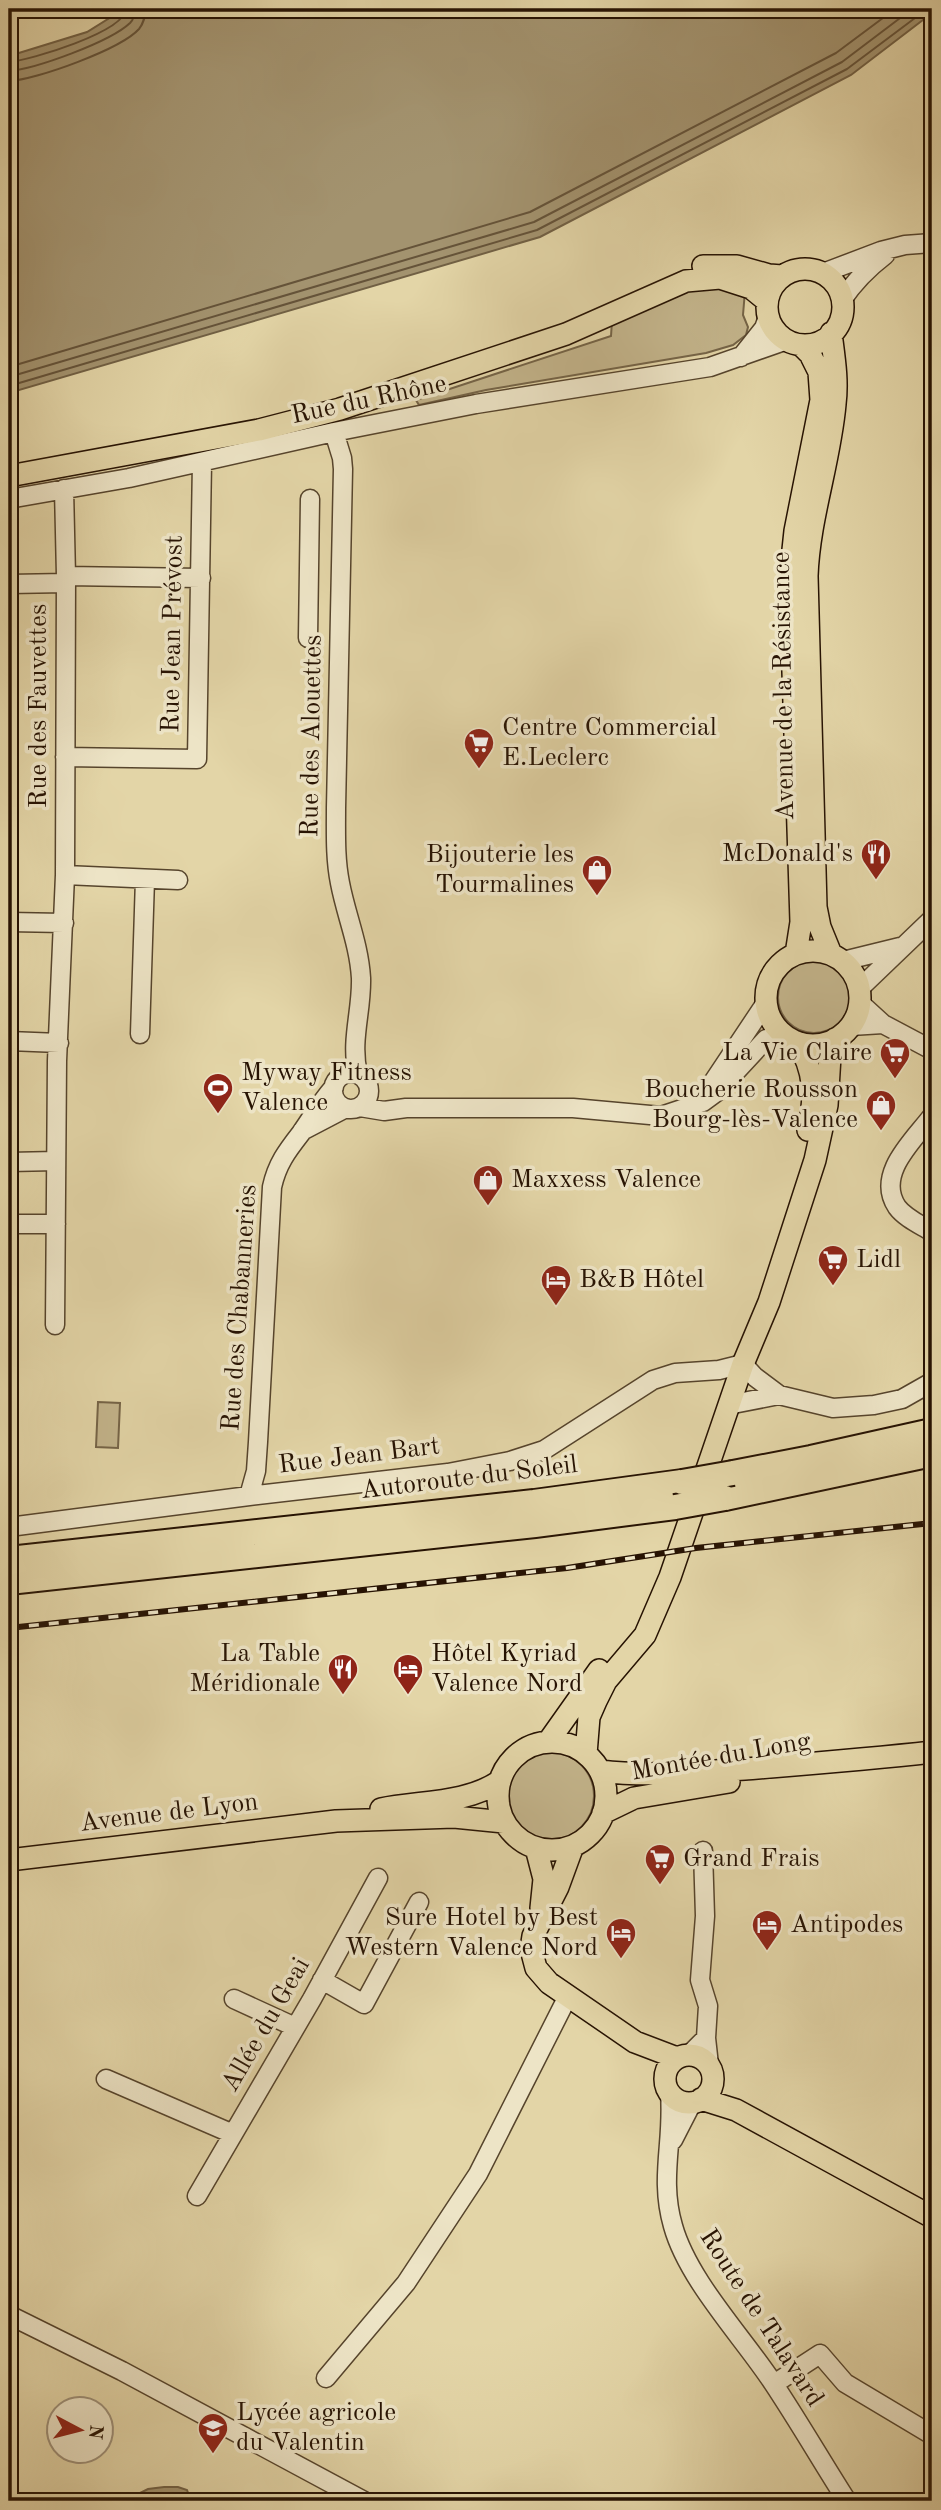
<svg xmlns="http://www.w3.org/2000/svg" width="941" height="2510" font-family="'Old Standard TT',serif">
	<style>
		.green { fill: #c3b48b; stroke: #756447; stroke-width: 2 }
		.water { fill: #a3936f; stroke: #716044; stroke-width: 2 }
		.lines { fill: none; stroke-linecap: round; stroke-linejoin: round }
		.shore { stroke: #655339; stroke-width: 2 }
		.minor-casing { stroke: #56442c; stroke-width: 21 }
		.major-casing { stroke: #271303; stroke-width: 24 }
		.highway-casing { stroke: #271303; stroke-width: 28 }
		.minor { stroke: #ede4c6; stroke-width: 18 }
		.major { stroke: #e3d5a7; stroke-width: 21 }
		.highway { stroke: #e3d5a7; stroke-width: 24 }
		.rail-casing { stroke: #271303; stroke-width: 6 }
		.rail { stroke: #ede4c6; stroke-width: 3.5; stroke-dasharray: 10; stroke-linecap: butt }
		.highway-bridge-casing { stroke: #271303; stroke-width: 28; stroke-linecap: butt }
		.highway-bridge { stroke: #e3d5a7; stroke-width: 24 }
		.labels { text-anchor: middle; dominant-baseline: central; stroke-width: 7; stroke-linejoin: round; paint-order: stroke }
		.street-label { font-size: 26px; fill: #271303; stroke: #ede4c6 }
		.poi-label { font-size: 26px; fill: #271303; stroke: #ede4c6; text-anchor: start }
	</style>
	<rect width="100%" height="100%" fill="#e3d5a7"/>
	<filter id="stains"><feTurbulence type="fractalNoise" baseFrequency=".00286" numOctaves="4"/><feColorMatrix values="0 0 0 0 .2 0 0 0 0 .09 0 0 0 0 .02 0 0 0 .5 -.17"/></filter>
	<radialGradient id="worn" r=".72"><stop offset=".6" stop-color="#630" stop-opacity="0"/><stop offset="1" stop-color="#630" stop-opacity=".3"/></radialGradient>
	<path class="green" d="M719 284 745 291 743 315 748 327 746 335 733 345 706 353 486 390 419 405 416 400 611 336 612 321 690 287Z
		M778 997a36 36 0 1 1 72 0a36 36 0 1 1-72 0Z
		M98 1402 120 1403 118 1448 96 1447Z
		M506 1796a44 44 0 1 1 88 0a44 44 0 1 1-88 0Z"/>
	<path class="water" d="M124 9H932V13L851 75 540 237 9 393V56L87 32Z
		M164 2487H178L187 2490 191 2501H124L148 2489Z"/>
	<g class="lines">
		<path class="shore" d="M9 62C31 60 124 32 126 9
			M9 71C35 69 110 42 130 23 134 19 135 15 135 9
			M9 81C36 80 121 49 139 29 144 23 145 16 146 9
			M9 367 530 212 836 53 895 9
			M9 377 534 222 842 62 912 9
			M9 386 537 230 847 69 927 9"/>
		<g class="minor-casing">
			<path id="minor" d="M823 273 881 251 905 245 932 243
				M842 300C854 282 868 268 885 255
				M741 357 764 328 768 317
				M334 432 342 458 343 469 336 808C336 833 335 858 340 883 346 915 359 944 361 978 362 1011 350 1041 358 1074
				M9 499 129 478 334 432 476 404 710 367 787 340
				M66 576 201 578
				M9 584 66 583
				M308 638 310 499
				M65 757 197 759 202 462
				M65 875 178 880
				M9 922 64 923
				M843 961 900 947
				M859 989 932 919
				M860 1003 883 1024 932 1050
				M851 1026 883 1024
				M140 1034 145 879
				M9 1041 59 1043
				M333 1091a18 18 0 1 1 36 0a18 18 0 1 1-36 0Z
				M709 1088 767 1001
				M360 1107 384 1111 406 1108H573L661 1116 703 1102 718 1091 766 1039 785 1035
				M932 1116C914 1140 875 1174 897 1207 905 1218 921 1225 932 1232
				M302 1131 346 1108
				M9 1162 56 1161
				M9 1224H56
				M55 1325 57 1061 65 875 66 576 64 489
				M728 1405 779 1395 833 1408 874 1405 902 1399 932 1382
				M249 1496 256 1471 258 1442 272 1187C277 1164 287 1151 301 1133 312 1117 321 1102 334 1087
				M9 1527 249 1496 448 1473 510 1461 544 1450 653 1380 675 1373 719 1370 743 1364 755 1377 779 1395
				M703 1851 705 1916 700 1980 708 2006 706 2038 709 2065
				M322 1980 364 2004 419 1902
				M234 1999 295 2027
				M690 2054 706 2038
				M106 2079 233 2134
				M670 2094C674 2141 659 2178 673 2226 688 2280 742 2336 773 2383 799 2422 822 2462 847 2501
				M673 2140 692 2103
				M197 2196 312 1999 378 1878
				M9 2315 122 2371 364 2501
				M326 2378 406 2283 478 2174 568 1996
				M774 2384 820 2354 845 2383 932 2435"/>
		</g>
		<g class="major-casing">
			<path id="major" d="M703 266H737L769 275 782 276
				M767 307a38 38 0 1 1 76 0a38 38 0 1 1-76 0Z
				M9 476 259 430 340 409 566 334 686 281 720 278 751 288 767 301
				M766 998a47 47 0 1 1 94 0a47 47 0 1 1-94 0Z
				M796 954 801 922 790 578 795 531 821 400 819 372 810 354 801 345
				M831 954 820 927 816 907 807 576C809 518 830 462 835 404 838 380 834 357 831 333
				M797 1042C815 1070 816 1098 808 1130
				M498 1796a54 54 0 1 1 108 0a54 54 0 1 1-108 0Z
				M548 1742 599 1670
				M586 1754 589 1717 596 1701 606 1681 645 1635 670 1577 743 1364 769 1302 815 1160 827 1105 830 1056 835 1039
				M600 1771C648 1777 696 1772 745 1769 807 1764 870 1759 932 1752
				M381 1809C420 1801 466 1804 500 1781
				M603 1813 634 1798 729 1782
				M573 1846 558 1887 533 1936 531 1949 536 1968 549 1983 635 2042 677 2058
				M536 1848 544 1879 541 1908
				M9 1860 336 1821 454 1817 504 1822
				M665 2079a24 24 0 1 1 48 0a24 24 0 1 1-48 0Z
				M701 2099 736 2110 932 2217"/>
		</g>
		<g class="highway-casing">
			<path id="highway" d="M733 1473 811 1458 932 1431
				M725 1498 932 1454
				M9 1559 534 1502 682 1482
				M9 1582 535 1525 675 1507"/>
		</g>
		<use href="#minor" class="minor"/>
		<use href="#major" class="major"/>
		<use href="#highway" class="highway"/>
		<g class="rail-casing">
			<path id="rail" d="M9 1628 567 1568 696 1548 932 1523"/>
		</g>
		<use href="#rail" class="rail"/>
		<g class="highway-bridge-casing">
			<path id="highway-bridge" d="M682 1482 733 1473
				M675 1507 725 1498"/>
		</g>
		<use href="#highway-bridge" class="highway-bridge"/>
	</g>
	<defs>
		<g id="supermarket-pin" transform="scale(1.575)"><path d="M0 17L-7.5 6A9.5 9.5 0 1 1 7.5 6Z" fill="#8f2418" stroke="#ede4c6"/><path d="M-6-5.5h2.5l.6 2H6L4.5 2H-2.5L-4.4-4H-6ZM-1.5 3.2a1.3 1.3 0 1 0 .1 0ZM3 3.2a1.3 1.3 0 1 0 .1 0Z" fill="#fff"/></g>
		<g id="restaurant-pin" transform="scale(1.575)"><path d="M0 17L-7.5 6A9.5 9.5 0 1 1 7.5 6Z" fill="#8f2418" stroke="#ede4c6"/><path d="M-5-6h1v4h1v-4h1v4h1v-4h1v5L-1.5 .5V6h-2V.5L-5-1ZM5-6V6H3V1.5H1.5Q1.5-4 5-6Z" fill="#fff"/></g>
		<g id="shop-pin" transform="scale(1.575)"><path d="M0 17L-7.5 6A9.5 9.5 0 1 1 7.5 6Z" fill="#8f2418" stroke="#ede4c6"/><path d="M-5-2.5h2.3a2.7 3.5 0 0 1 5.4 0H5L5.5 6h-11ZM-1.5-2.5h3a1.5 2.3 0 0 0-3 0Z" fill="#fff"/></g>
		<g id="stadium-pin" transform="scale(1.575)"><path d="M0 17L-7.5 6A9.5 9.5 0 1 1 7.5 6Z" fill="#8f2418" stroke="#ede4c6"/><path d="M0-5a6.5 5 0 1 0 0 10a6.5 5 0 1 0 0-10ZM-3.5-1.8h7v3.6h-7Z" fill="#fff"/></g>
		<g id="hotel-pin" transform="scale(1.575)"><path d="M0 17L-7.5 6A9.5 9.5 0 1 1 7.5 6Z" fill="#8f2418" stroke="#ede4c6"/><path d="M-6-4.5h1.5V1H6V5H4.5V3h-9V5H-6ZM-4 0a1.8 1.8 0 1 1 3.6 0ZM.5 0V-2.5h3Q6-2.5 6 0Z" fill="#fff"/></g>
		<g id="school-pin" transform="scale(1.575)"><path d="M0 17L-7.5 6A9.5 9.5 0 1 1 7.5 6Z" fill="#8f2418" stroke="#ede4c6"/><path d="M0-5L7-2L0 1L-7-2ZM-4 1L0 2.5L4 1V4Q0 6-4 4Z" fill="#fff"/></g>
	</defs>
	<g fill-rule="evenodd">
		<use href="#supermarket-pin" x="479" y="743"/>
		<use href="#restaurant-pin" x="876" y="854"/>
		<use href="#shop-pin" x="597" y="870"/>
		<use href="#supermarket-pin" x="895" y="1053"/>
		<use href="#stadium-pin" x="218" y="1088"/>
		<use href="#shop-pin" x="881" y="1105"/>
		<use href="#shop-pin" x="488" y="1180"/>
		<use href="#supermarket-pin" x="833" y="1260"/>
		<use href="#hotel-pin" x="556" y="1280"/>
		<use href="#restaurant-pin" x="343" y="1669"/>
		<use href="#hotel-pin" x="408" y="1669"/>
		<use href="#supermarket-pin" x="660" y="1859"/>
		<use href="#hotel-pin" x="767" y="1925"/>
		<use href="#hotel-pin" x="621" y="1933"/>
		<use href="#school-pin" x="213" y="2428"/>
	</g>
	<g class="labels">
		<g class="street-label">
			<text transform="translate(369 400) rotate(-12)">Rue du Rhône</text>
			<text transform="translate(173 634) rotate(-89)">Rue Jean Prévost</text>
			<text transform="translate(784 686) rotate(-91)">Avenue de la Résistance</text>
			<text transform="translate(39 706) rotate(-90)">Rue des Fauvettes</text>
			<text transform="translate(312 736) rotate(-89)">Rue des Alouettes</text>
			<text transform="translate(240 1308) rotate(-86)">Rue des Chabanneries</text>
			<text transform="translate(359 1456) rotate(-7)">Rue Jean Bart</text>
			<text transform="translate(469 1478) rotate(-7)">Autoroute du Soleil</text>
			<text transform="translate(721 1757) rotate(-10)">Montée du Long</text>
			<text transform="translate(169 1813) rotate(-7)">Avenue de Lyon</text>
			<text transform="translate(266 2025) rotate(-60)">Allée du Geai</text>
			<text transform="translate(761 2318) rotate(57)">Route de Talavard</text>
		</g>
		<g class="poi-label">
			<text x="502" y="728">Centre Commercial<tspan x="502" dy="30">E.Leclerc</tspan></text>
			<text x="853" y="854" text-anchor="end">McDonald's</text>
			<text x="574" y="855" text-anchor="end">Bijouterie les<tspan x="574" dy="30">Tourmalines</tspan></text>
			<text x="872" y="1053" text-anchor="end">La Vie Claire</text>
			<text x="241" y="1073">Myway Fitness<tspan x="241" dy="30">Valence</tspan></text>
			<text x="858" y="1090" text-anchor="end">Boucherie Rousson<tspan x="858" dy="30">Bourg-lès-Valence</tspan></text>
			<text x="511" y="1180">Maxxess Valence</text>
			<text x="856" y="1260">Lidl</text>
			<text x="579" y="1280">B&amp;B Hôtel</text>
			<text x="320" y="1654" text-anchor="end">La Table<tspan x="320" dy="30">Méridionale</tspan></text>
			<text x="431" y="1654">Hôtel Kyriad<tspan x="431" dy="30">Valence Nord</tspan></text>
			<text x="683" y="1859">Grand Frais</text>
			<text x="598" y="1918" text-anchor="end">Sure Hotel by Best<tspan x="598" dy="30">Western Valence Nord</tspan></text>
			<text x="790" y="1925">Antipodes</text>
			<text x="236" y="2413">Lycée agricole<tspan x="236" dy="30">du Valentin</tspan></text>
		</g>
	</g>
	<rect width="941" height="2510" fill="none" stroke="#e3d5a7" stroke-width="35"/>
	<rect x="10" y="10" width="920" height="2489" fill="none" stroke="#271303" stroke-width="3.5"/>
	<rect x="18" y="18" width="906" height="2475" fill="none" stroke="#271303" stroke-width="2"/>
	<g transform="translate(80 2430) rotate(97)"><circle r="33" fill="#ede4c6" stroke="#9e9078" stroke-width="2"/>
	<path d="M0-5L12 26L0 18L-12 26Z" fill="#8f2418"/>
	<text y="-10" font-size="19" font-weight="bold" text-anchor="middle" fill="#271303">N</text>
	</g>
	<rect width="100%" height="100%" filter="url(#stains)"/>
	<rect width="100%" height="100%" fill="url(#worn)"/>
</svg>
